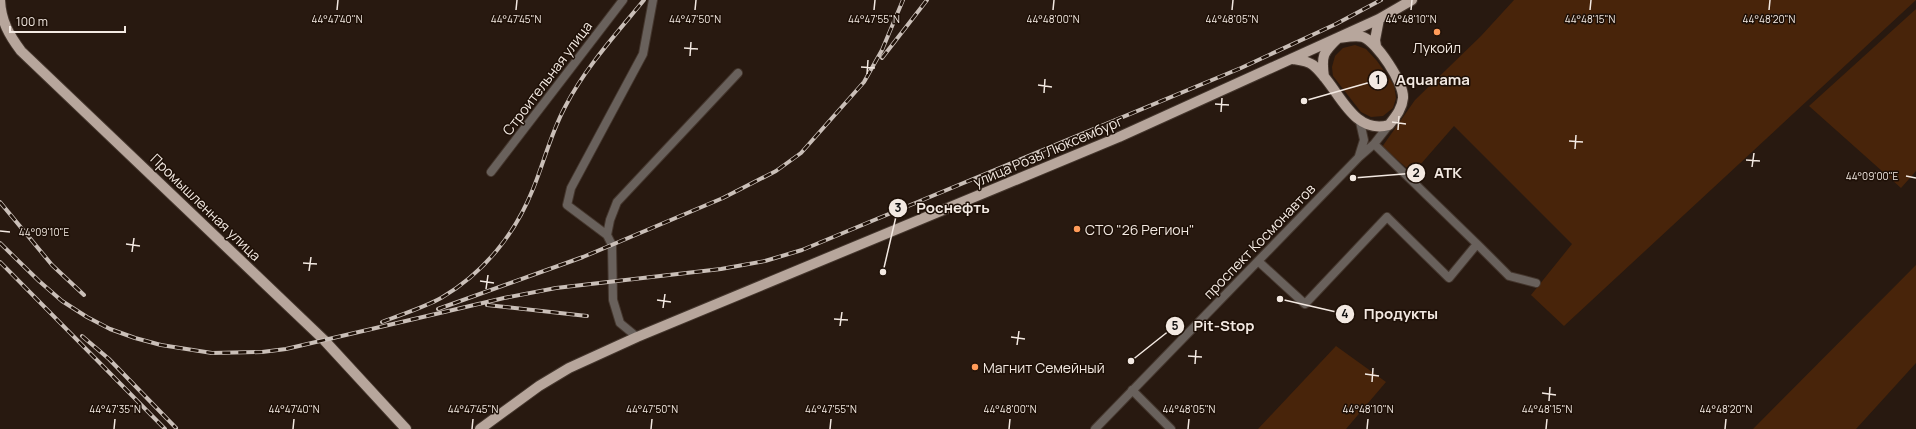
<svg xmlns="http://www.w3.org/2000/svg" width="1916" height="429" font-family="Manrope,sans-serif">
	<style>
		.grass { fill: #48240a }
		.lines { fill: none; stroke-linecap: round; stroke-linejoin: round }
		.minor-casing { stroke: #44362d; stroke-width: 10 }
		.major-casing { stroke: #44362d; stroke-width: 12 }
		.minor { stroke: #69615c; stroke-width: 8 }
		.major { stroke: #b7a69c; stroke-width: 10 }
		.rail-casing { stroke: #cabfb8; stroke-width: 4 }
		.rail { stroke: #1e1007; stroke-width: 2.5; stroke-dasharray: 8; stroke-linecap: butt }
		.ticks { fill: none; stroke: #f3e9e2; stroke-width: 1.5 }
		.poi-dot { fill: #ff9b59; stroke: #1e1007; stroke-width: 1.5 }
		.labels { text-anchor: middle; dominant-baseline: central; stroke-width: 3; stroke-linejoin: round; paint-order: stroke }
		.poi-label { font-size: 14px; fill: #f3e9e2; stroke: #1e1007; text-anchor: start }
		.street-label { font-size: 14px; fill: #f3e9e2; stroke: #1e1007 }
		.ticks-label { font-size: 10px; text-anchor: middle; fill: #f3e9e2; stroke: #1e1007; stroke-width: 3; stroke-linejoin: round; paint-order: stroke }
		.leader { fill: none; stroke: #f3e9e2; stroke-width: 1.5 }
		.callout-dot { fill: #f3e9e2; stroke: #1e1007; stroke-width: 1.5 }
		.mark-label { font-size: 12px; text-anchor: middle; font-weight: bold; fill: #111 }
		.callout-label { font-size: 15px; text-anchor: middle; font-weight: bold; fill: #f3e9e2; stroke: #1e1007; stroke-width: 3; stroke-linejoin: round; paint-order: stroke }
	</style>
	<rect width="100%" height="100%" fill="#281910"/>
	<path class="grass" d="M1514 0H1916L1564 326 1531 295 1572 244 1454 126 1413 173 1382 147 1415 100 1481 36Z
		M1916 9V171L1901 188 1809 106Z
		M1355 45 1366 49 1377 61 1394 85 1396 98 1393 108 1383 116 1371 117 1361 112 1333 76 1332 67 1335 56 1343 48Z
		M1916 265V363L1856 429H1753Z
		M1336 346 1386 382 1346 429H1258Z"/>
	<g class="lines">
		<g class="minor-casing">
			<path id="minor" d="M1359 156 1364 140 1360 122
				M491 172 623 0
				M607 235 610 220 617 202 738 73
				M1477 244 1509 276 1536 283
				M1258 261 1305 304 1387 217 1449 278 1477 244 1374 144
				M637 337 620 323 613 300 612 245 607 235 567 205 571 188 643 54 653 0
				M1132 390 1171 429
				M1095 429 1359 157 1374 144 1389 125"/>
		</g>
		<g class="major-casing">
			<path id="major" d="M0 0C1 21 9 35 21 51L324 340 406 429
				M1376 46 1375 40 1379 19
				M1293 59C1299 60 1308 61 1313 65 1338 85 1351 136 1389 125 1396 116 1402 109 1403 98 1404 83 1377 42 1363 37 1356 35 1346 37 1338 38 1323 52 1321 56 1324 77
				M480 429 539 386 569 368 637 337 1119 137 1379 19 1412 0"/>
		</g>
		<use href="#minor" class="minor"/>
		<use href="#major" class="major"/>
		<g class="rail-casing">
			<path id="rail" d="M882 58 927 0
				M0 202 52 265 84 295
				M0 243 39 281 62 301 87 317 110 329 135 338 161 345 212 353 262 352 286 349 504 298 556 288 721 269 765 261 802 250 1241 68 1336 24 1381 0
				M0 262 165 429
				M487 305 587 316
				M438 309 583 257 723 198 776 171 801 153 864 82 882 50 903 0
				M382 322C402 314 423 308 441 298 484 273 515 234 533 189 544 162 551 133 565 107 585 68 616 34 644 0
				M82 336 109 359 176 428"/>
		</g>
		<use href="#rail" class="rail"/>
	</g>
	<path class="ticks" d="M337 10 338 0M516 10 517 0M695 10 696 0M874 10 875 0M1053 10 1054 0M1232 10 1233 0M1411 10 1412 0M1590 10 1591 0M1769 10 1770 0M684 48 698 49M690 56 691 42M861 67 875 68M867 74 868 60M1038 85 1052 87M1044 93 1045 79M1215 104 1229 105M1221 112 1222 98M1392 122 1406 124M1398 130 1399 116M1569 141 1583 142M1575 149 1576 135M1746 160 1760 161M1752 167 1754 153M1906 176 1916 178M0 231 10 232M126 244 140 246M132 252 134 238M303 263 317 264M309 271 311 257M480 281 494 283M486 289 488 275M657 300 671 302M663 308 665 294M834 319 848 320M840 326 842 312M1011 337 1025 339M1017 345 1019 331M1188 356 1202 357M1195 364 1196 350M1365 374 1379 376M1372 382 1373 368M1542 393 1556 395M1549 401 1550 387M114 429 115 419M293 429 294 419M472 429 473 419M651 429 652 419M830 429 831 419M1009 429 1010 419M1188 429 1189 419M1367 429 1368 419M1546 429 1547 419M1725 429 1726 419"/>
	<g class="poi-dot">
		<circle cx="1437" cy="32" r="4"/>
		<circle cx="1077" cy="229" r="4"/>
		<circle cx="975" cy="367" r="4"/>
	</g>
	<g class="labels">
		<g class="poi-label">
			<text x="1437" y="47" text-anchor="middle">Лукойл</text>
			<text x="1085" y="229">СТО "26 Регион"</text>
			<text x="983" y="367">Магнит Семейный</text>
		</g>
		<g class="street-label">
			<text transform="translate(547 78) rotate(-53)">Строительная улица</text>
			<text transform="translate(1048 151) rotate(-23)">улица Розы Люксембург</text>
			<text transform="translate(206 207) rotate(44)">Промышленная улица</text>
			<text transform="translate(1259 241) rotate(-46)">проспект Космонавтов</text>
		</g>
	</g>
	<g class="ticks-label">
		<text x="337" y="23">44°47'40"N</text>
		<text x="516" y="23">44°47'45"N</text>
		<text x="695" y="23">44°47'50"N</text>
		<text x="874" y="23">44°47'55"N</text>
		<text x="1053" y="23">44°48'00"N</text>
		<text x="1232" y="23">44°48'05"N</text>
		<text x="1411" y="23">44°48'10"N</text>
		<text x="1590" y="23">44°48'15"N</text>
		<text x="1769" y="23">44°48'20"N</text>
		<text x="1872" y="180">44°09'00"E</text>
		<text x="44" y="236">44°09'10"E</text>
		<text x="115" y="413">44°47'35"N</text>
		<text x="294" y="413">44°47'40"N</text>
		<text x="473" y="413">44°47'45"N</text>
		<text x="652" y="413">44°47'50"N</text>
		<text x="831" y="413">44°47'55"N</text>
		<text x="1010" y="413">44°48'00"N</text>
		<text x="1189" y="413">44°48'05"N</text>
		<text x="1368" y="413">44°48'10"N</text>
		<text x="1547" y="413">44°48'15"N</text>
		<text x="1726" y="413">44°48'20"N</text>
	</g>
	<path class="leader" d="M1304 101L1378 80M1353 178L1416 173M883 272L898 208M1280 299L1345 314M1131 361L1175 326"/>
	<g class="callout-dot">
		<circle cx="1304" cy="101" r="4"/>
		<circle cx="1353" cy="178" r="4"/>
		<circle cx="883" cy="272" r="4"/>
		<circle cx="1280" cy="299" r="4"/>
		<circle cx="1131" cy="361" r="4"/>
		<circle cx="1378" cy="80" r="10"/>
		<circle cx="1416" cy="173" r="10"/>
		<circle cx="898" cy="208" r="10"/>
		<circle cx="1345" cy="314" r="10"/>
		<circle cx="1175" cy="326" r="10"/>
	</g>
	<g class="mark-label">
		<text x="1378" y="84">1</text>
		<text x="1416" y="177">2</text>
		<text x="898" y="212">3</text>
		<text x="1345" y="318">4</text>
		<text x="1175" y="330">5</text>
	</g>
	<g class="callout-label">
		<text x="1433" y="85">Aquarama</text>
		<text x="1448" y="178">АТК</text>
		<text x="953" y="213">Роснефть</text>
		<text x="1401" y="319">Продукты</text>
		<text x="1224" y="331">Pit-Stop</text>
	</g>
	<path d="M10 26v6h115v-6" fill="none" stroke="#f3e9e2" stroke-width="2"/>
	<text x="16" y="26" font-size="12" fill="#f3e9e2" stroke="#1e1007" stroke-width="3" paint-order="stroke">100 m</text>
</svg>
